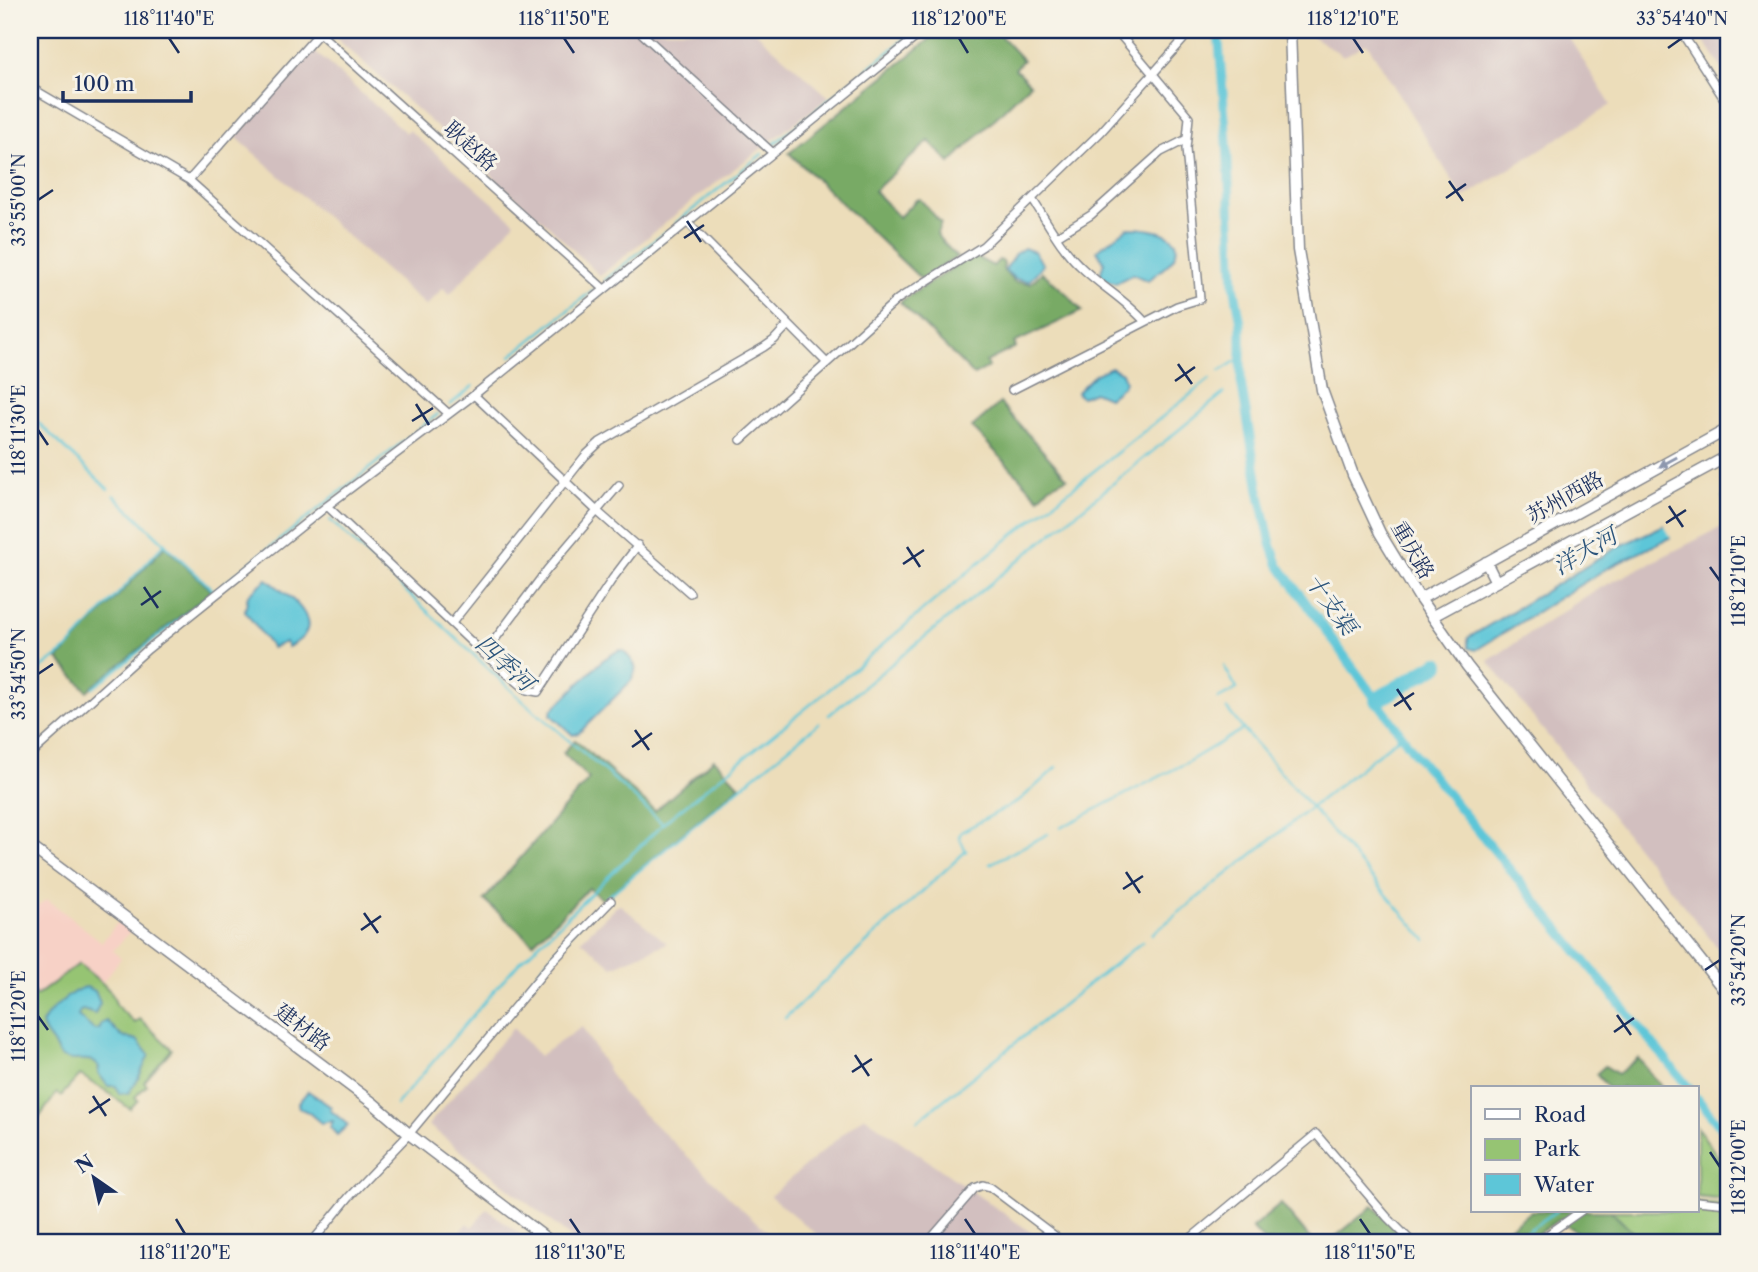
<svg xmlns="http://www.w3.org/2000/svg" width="1758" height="1272" font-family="'Libre Caslon Text','Noto Serif SC',serif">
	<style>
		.built { fill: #f7d1c6 }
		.industrial { fill: #d2bfbf }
		.green { fill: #96c473; stroke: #587a68; stroke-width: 2 }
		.forest { fill: #78aa65; stroke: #4a6c62; stroke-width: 2 }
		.water { fill: #5dc6d8; stroke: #3c7a9b; stroke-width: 2 }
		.pier { fill: #ecddba }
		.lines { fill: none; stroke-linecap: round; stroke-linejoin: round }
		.stream { stroke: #5dc6d8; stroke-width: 2.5 }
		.canal { stroke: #5dc6d8; stroke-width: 9 }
		.river { stroke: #5dc6d8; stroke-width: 16 }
		.street-casing { stroke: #84868c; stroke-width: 10 }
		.secondary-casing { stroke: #84868c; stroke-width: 13 }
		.street { stroke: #fff; stroke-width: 7 }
		.secondary { stroke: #fff; stroke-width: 10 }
		.oneway { fill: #8d97ae }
		.ticks { fill: none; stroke: #1b2f5e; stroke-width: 2.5 }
		.labels { text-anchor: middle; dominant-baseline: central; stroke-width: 6; stroke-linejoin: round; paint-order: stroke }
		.street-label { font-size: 21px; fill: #1b2f5e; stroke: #f7f3e8 }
		.water-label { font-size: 23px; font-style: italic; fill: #2c557c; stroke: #f7f3e8 }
		.neatline { fill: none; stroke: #1b2f5e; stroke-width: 2.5 }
		.ticks-label { font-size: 18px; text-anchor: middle; fill: #1b2f5e }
	</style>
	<rect width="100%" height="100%" fill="#f7f3e8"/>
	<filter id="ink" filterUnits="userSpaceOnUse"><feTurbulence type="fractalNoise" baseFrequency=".0143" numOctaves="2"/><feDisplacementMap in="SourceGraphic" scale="14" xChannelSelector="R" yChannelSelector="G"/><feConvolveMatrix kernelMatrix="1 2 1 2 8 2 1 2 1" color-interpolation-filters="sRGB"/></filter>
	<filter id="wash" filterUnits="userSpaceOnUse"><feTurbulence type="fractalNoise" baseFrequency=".00686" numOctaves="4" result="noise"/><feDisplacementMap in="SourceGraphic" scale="28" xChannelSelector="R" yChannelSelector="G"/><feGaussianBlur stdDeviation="1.57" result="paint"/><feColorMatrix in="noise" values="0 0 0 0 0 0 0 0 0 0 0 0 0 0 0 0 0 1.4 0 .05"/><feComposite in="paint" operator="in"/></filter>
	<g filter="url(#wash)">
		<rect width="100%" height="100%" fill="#ecddba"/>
		<path class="built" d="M47 899 102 942 118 922 130 931 113 951 121 958 102 983 79 964 35 996 30 988V911Z"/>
		<path class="industrial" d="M331 30H753L829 97 696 198 600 276 551 228 329 32Z
			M1307 30H1564L1611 105 1463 198 1367 43 1344 56 1307 33Z
			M1697 30H1728V78Z
			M313 50 406 133 409 130 515 222 450 294 443 288 426 306 236 137Z
			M1728 524V961L1488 661 1594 591Z
			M619 904 667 943 613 967 581 940Z
			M582 1027 621 1092 741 1208 779 1242H577L428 1125 513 1028 539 1056Z
			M864 1116 1045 1242H826L770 1196Z
			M487 1209 530 1242H452L467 1223 472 1227Z"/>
		<path class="green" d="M79 964 102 983 111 992 117 1006 135 1023 140 1019 172 1049 144 1082 147 1085 135 1097 138 1100 130 1109 106 1091 80 1075 61 1096 57 1093 30 1130V988L36 996Z
			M1697 1127 1728 1171V1196L1716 1199 1697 1197Z
			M1697 1203 1728 1206V1242H1642L1611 1211H1697Z"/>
		<path class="forest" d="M941 30H995L1023 60 1015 69 1030 84 950 163 929 141 874 191 899 217 916 200 920 199 941 223 937 233 939 238 957 257 921 279 789 153Z
			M976 257 993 266 999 260 1002 261 1004 264 1003 270 1015 282 1031 283 1042 272 1069 296 1082 311 1014 343 1016 347 986 362 988 367 974 375 900 302 968 258Z
			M1000 403 1067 478 1050 486 1039 498 972 427Z
			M165 546 212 591 87 691 58 659Z
			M575 740 655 811 714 759 740 786 603 900 589 888 533 943 484 900 589 779 563 753Z
			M1638 1058 1663 1088H1608L1596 1074 1605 1066 1618 1074Z
			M1281 1204 1313 1242H1265L1252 1228Z
			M1373 1206 1409 1242H1329Z
			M1531 1211H1611L1642 1242H1592L1558 1220 1526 1242H1498L1502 1234Z"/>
		<path class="water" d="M1128 228C1144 228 1166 230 1176 242 1181 261 1159 270 1148 281L1133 274 1116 283 1105 280 1100 275 1104 262 1097 250Z
			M1024 248 1035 252 1043 265 1029 281 1015 279 1005 270 1015 254Z
			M1111 367 1122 373 1125 381 1123 386 1108 398 1094 392 1082 397 1079 396 1077 392 1094 375Z
			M1728 495V509L1604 570 1476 650 1468 648V638L1618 547Z
			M267 579C288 596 334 625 288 647L285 642 272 648 245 611 248 595Z
			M619 650 624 651C634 664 640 665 631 681L579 733 573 735 551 715 552 710 603 660Z
			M86 987 95 991 100 1003 95 1014 83 1010 80 1011 78 1016 94 1030 100 1029 101 1024 107 1021 121 1036 137 1040 149 1055 137 1081 128 1093 119 1094 116 1086H108L98 1073 99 1067C88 1053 76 1065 62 1057 57 1054 56 1048 53 1043 48 1036 44 1033 42 1024 48 1011 72 990 86 987Z
			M308 1091 331 1107 330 1110 348 1125 337 1135 330 1127 333 1121 321 1123 308 1112 299 1108 298 1103Z"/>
		<path class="pier" d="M1721 495 1728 513 1672 540 1663 522Z"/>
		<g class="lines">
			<path class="stream" d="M774 144 916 30
				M676 223 762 154
				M605 280 665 232
				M511 356 593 290
				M1220 371 1242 357
				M450 405 473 386
				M30 415 108 489
				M114 495 214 591
				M330 520 524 702 613 778 663 824
				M30 677 67 649 165 543
				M93 688 438 414
				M1218 699 1237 689 1224 666
				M829 715 1224 393
				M1243 729 1426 940
				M1060 828 1186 763 1243 729 1227 709
				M990 864 1048 834
				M607 897 819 723
				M1152 934 1402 735
				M525 988 579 923
				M785 1018 966 851 959 837 961 832 1020 800 1057 767
				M396 1105 511 971 667 820 847 675 988 555 1210 379
				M917 1121 1142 942
				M1512 1242 1556 1211"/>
			<path class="canal" d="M1218 30 1227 143 1234 285 1241 323V381L1259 491 1271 544 1278 564 1416 755 1689 1088
				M1697 1098 1728 1137"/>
			<path class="river" d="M1377 700 1438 664"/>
		</g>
	</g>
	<g filter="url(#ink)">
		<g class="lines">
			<g class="street-casing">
				<path id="street" d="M316 30 603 288
					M638 30 773 153
					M1680 30 1728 105
					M30 87 189 180 449 414
					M189 180 321 31
					M1032 199C1047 221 1060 247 1079 265 1100 286 1126 300 1145 322
					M688 223 827 363 898 299 983 246 1101 132 1183 40
					M1057 236 1091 215 1161 152 1187 139
					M1012 390 1177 306 1200 299 1186 149 1189 117 1116 30
					M474 395 598 512 690 593
					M741 440 827 363
					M327 506 484 654 527 690 538 692 613 578 638 545
					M452 623 585 456 600 442 764 347 774 340 788 325
					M484 654 547 570 619 485
					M30 755 148 649 327 506 474 395 925 30
					M1697 1201 1728 1204
					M312 1242 349 1197 409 1134 552 962 611 901
					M928 1242 975 1188 983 1185 990 1187 1063 1242
					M1186 1242 1316 1134 1387 1217 1412 1242
					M1537 1242 1581 1211"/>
			</g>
			<g class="secondary-casing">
				<path id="secondary" d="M1290 30 1298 250 1322 390 1353 475 1380 533 1420 599 1467 666 1728 995
					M1486 562 1496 582
					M1420 599 1728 429
					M1433 616 1728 456
					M30 846 373 1103 409 1134 551 1242"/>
			</g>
			<use href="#street" class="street"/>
			<use href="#secondary" class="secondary"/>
		</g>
		<defs><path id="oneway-solid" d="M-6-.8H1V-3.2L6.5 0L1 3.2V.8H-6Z" transform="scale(1.75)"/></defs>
		<use class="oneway" href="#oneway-solid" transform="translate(1668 462) rotate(151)"/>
	</g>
	<path class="ticks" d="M169 38 179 53M564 38 574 53M959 38 968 53M1353 38 1363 53M1668 48 1682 38M1449 181 1463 201M1446 198 1466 184M38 200 53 190M687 221 701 242M684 238 704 225M1178 364 1192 384M1175 381 1195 367M416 404 429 425M412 421 433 408M38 430 48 445M1669 506 1683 527M1666 523 1686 510M907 547 920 567M903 564 924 550M1710 567 1720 581M144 587 158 608M141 605 161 591M38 674 53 664M1397 689 1411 710M1394 706 1414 693M635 730 649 750M632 747 652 733M1126 872 1140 893M1123 889 1143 876M364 913 378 933M361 930 381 916M1705 970 1720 960M1617 1015 1631 1035M38 1016 48 1030M1614 1032 1634 1018M855 1055 869 1076M852 1072 872 1059M93 1096 106 1116M89 1113 110 1099M1710 1152 1720 1167M176 1219 185 1234M570 1219 580 1234M965 1219 975 1234M1360 1219 1370 1234"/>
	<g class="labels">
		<g class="street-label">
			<text transform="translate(471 146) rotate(42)">耿赵路</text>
			<text transform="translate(1565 497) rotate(-29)">苏州西路</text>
			<text transform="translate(1413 550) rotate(60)">重庆路</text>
			<text transform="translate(303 1027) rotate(37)">建材路</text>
		</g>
		<g class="water-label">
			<text transform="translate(1585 551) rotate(-30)">洋大河</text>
			<text transform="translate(1331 604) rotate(54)">十支渠</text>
			<text transform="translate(505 663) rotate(43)">四季河</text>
		</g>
	</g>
	<rect width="1758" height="1272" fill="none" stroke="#f7f3e8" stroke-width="77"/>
	<rect x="1471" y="1086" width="228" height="126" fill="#f7f3e8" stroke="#9fa5b1" stroke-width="2"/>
	<rect x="1485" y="1109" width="35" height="10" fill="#ffffff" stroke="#9fa5b1" stroke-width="2"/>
	<text x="1534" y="1122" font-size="21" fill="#1b2f5e">Road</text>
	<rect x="1485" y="1139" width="35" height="21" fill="#96c473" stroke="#9fa5b1" stroke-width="2"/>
	<text x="1534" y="1156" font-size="21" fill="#1b2f5e">Park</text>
	<rect x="1485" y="1174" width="35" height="21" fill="#5dc6d8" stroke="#9fa5b1" stroke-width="2"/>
	<text x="1534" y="1192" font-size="21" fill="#1b2f5e">Water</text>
	<g transform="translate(94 1178) rotate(326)" stroke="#f7f3e8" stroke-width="5" paint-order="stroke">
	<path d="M0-5L12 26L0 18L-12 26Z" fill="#1b2f5e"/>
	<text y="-10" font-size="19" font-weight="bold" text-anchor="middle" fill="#1b2f5e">N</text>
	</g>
	<path d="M63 91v10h128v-10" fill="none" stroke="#1b2f5e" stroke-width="3.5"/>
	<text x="74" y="91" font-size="21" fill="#1b2f5e" stroke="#f7f3e8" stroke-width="5" paint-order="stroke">100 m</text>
	<rect x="38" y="38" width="1682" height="1196" class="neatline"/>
	<g class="ticks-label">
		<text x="169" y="25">118°11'40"E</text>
		<text x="564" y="25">118°11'50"E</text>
		<text x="959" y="25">118°12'00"E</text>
		<text x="1353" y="25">118°12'10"E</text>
		<text x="1682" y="25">33°54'40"N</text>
		<text transform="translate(19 200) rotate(-90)" y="6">33°55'00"N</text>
		<text transform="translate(19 430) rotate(-90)" y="6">118°11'30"E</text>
		<text transform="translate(1739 581) rotate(-90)" y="6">118°12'10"E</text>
		<text transform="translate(19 674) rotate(-90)" y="6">33°54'50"N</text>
		<text transform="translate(1739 960) rotate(-90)" y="6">33°54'20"N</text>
		<text transform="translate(19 1016) rotate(-90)" y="6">118°11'20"E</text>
		<text transform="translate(1739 1167) rotate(-90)" y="6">118°12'00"E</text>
		<text x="185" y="1259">118°11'20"E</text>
		<text x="580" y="1259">118°11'30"E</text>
		<text x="975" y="1259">118°11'40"E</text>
		<text x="1370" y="1259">118°11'50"E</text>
	</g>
</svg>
